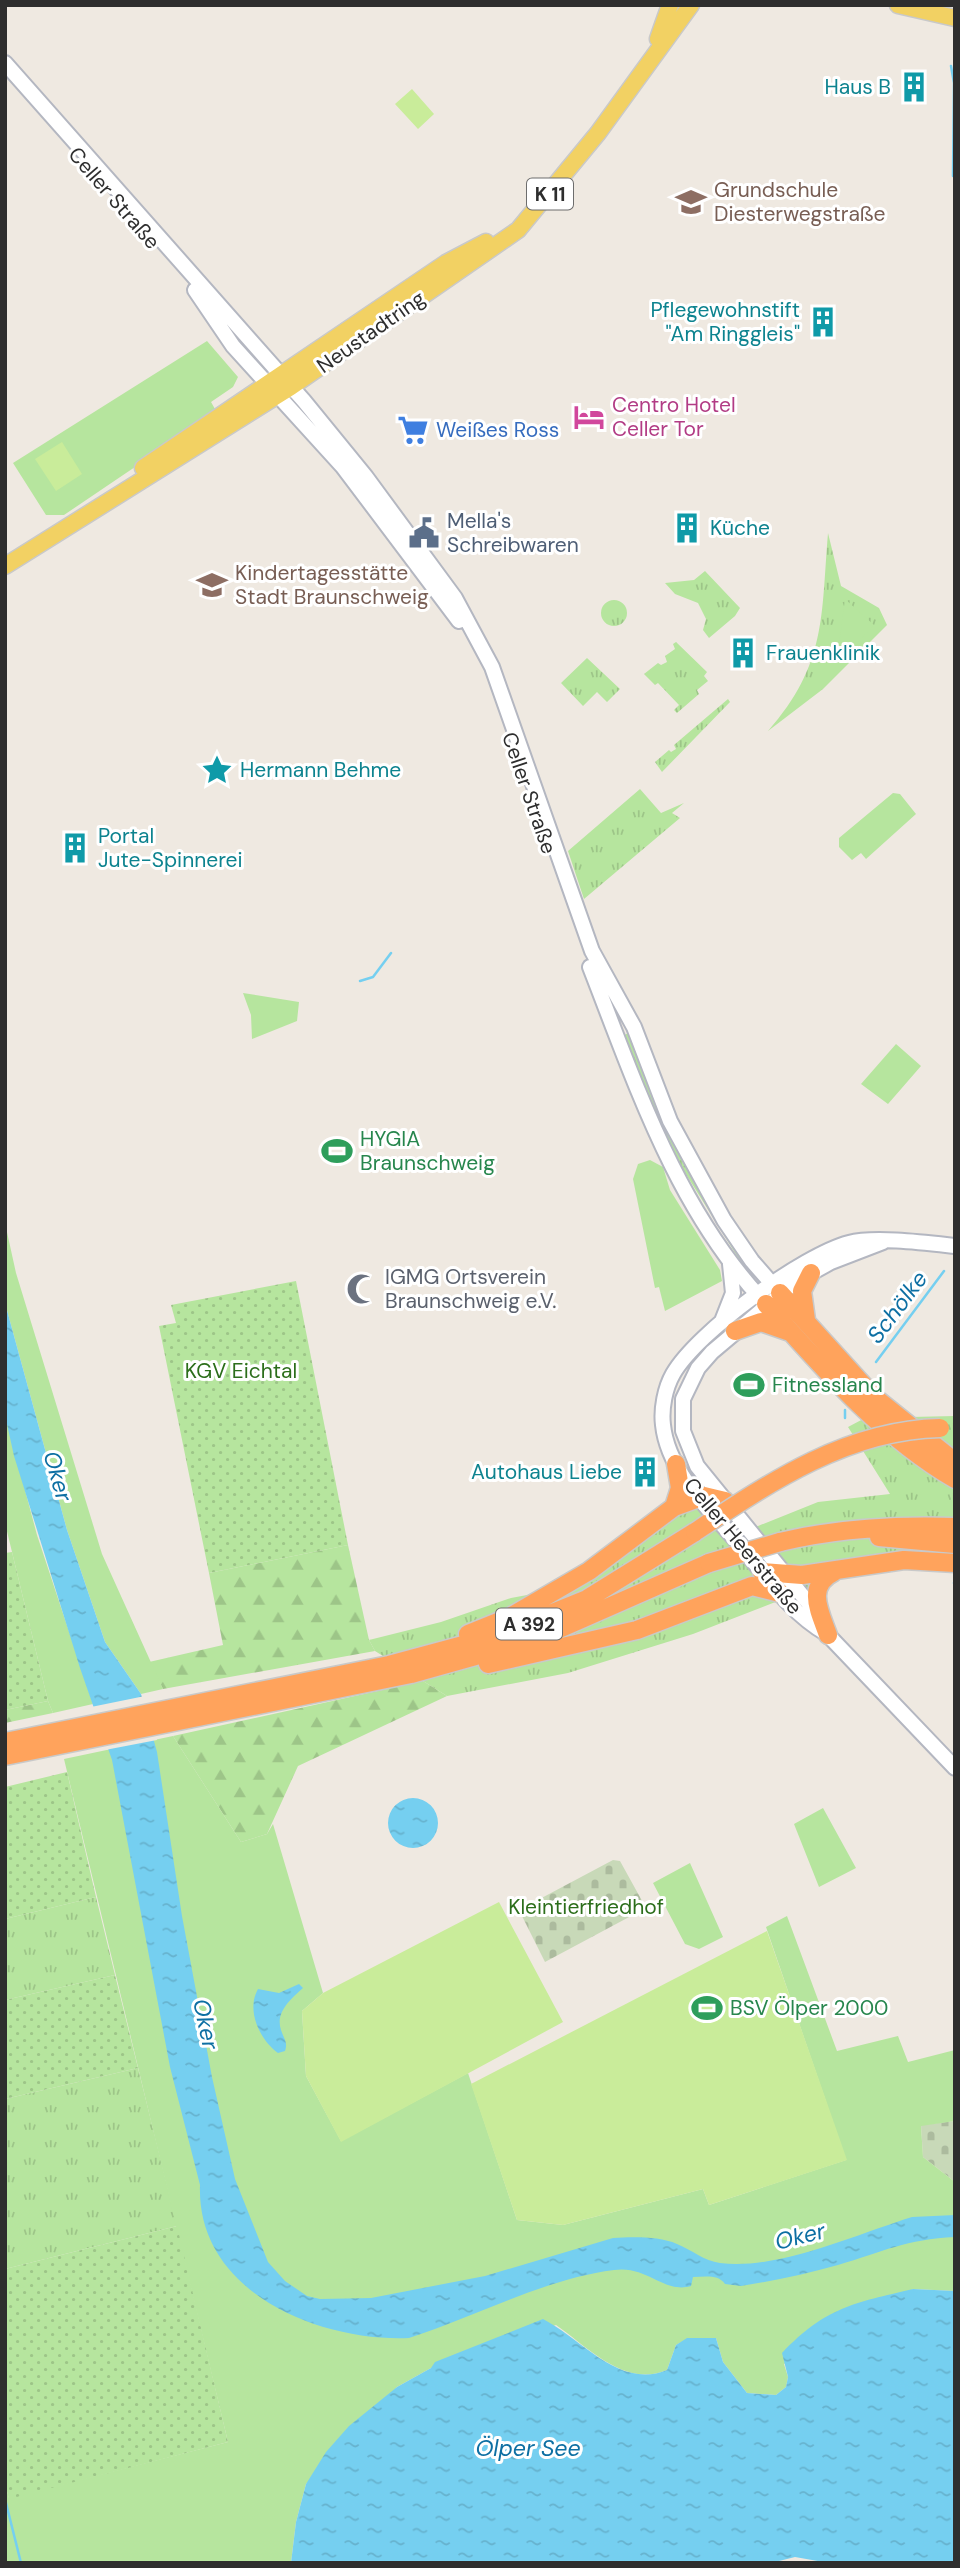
<svg xmlns="http://www.w3.org/2000/svg" width="960" height="2568" font-family="'DM Sans',sans-serif">
	<style>
		.grass { fill: url(#grass-tufts) }
		.forest { fill: url(#forest-firs) }
		.cemetery { fill: url(#cemetery-stones) }
		.park { fill: #b6e59e }
		.garden { fill: url(#garden-dots) }
		.pitch { fill: #c9ec9a }
		.water { fill: url(#water-ripples) }
		.pier { fill: #efe9e1 }
		.lines { fill: none; stroke-linecap: round; stroke-linejoin: round }
		.stream { stroke: #75cff0; stroke-width: 2.5 }
		.secondary-casing { stroke: #b4b7c1; stroke-width: 18 }
		.primary-casing { stroke: #c9c9c9; stroke-width: 19 }
		.highway-casing { stroke: #c9c9c9; stroke-width: 21 }
		.secondary { stroke: #fff; stroke-width: 14 }
		.primary { stroke: #f2d163; stroke-width: 16 }
		.highway { stroke: #ffa35c; stroke-width: 18 }
		.highway-bridge-casing { stroke: #c9c9c9; stroke-width: 21; stroke-linecap: butt }
		.highway-bridge { stroke: #ffa35c; stroke-width: 18 }
		.labels { text-anchor: middle; dominant-baseline: central; stroke-width: 6; stroke-linejoin: round; paint-order: stroke }
		.shield { fill: #fff; stroke: #6d6d6d; stroke-width: 2 }
		.shield-label { font-size: 19px; font-weight: bold; fill: #2e2e2e }
		.culture-label { font-size: 21px; fill: #0d838f; stroke: #fff; text-anchor: start }
		.education-label { font-size: 21px; fill: #785e54; stroke: #fff; text-anchor: start }
		.street-label { font-size: 21px; fill: #2e2e2e; stroke: #fff }
		.hotel-label { font-size: 21px; fill: #b23c85; stroke: #fff; text-anchor: start }
		.shop-label { font-size: 21px; fill: #366cbe; stroke: #fff; text-anchor: start }
		.service-label { font-size: 21px; fill: #4e5e75; stroke: #fff; text-anchor: start }
		.leisure-label { font-size: 21px; fill: #27864d; stroke: #fff; text-anchor: start }
		.worship-label { font-size: 21px; fill: #5b616d; stroke: #fff; text-anchor: start }
		.park-label { font-size: 21px; fill: #2c6e1b; stroke: #fff }
		.water-label { font-size: 23px; font-style: italic; fill: #0d6fa3; stroke: #fff }
	</style>
	<defs>
		<pattern id="grass-tufts" width="24" height="20" patternUnits="userSpaceOnUse" patternTransform="scale(1.75)"><rect width="24" height="20" fill="#b6e59e"/><path d="M3 7l-1-3M5 7V3M7 7l1-3M15 17l-1-3M17 17v-4M19 17l1-3" fill="none" stroke="#9dc588"/></pattern>
		<pattern id="forest-firs" width="22" height="20" patternUnits="userSpaceOnUse" patternTransform="scale(1.75)"><rect width="22" height="20" fill="#b6e59e"/><path d="M5 1l3.5 6h-7zM16 11l3.5 6h-7z" fill="#9dc588"/></pattern>
		<pattern id="cemetery-stones" width="16" height="16" patternUnits="userSpaceOnUse" patternTransform="scale(1.75)"><rect width="16" height="16" fill="#c8d9b8"/><path d="M2 7V4a2 2 0 0 1 4 0v3zM10 15v-3a2 2 0 0 1 4 0v3z" fill="#acbb9e"/></pattern>
		<pattern id="garden-dots" width="8" height="8" patternUnits="userSpaceOnUse" patternTransform="scale(1.75)"><rect width="8" height="8" fill="#b6e59e"/><path d="M2 2h.1M6 6h.1" fill="none" stroke="#9dc588" stroke-width="1.8" stroke-linecap="round"/></pattern>
		<pattern id="water-ripples" width="26" height="14" patternUnits="userSpaceOnUse" patternTransform="scale(1.75)"><rect width="26" height="14" fill="#75cff0"/><path d="M2 4q2-2 4 0t4 0M15 11q2-2 4 0t4 0" fill="none" stroke="#66b2ce"/></pattern>
	</defs>
	<rect width="100%" height="100%" fill="#efe9e1"/>
	<path class="grass" d="M828 533 841 586 879 608 887 625 823 689 768 731C827 664 821 616 828 533Z
		M705 571 740 608 735 616 709 638 703 630 706 619 698 603 675 594 665 583 694 580Z
		M601 613a13 13 0 1 1 26 0a13 13 0 1 1-26 0Z
		M676 642 707 672 704 676 708 681 697 690 699 694 677 713 674 710 679 705 658 683 655 685 644 674 658 663 661 665 667 662 665 656 675 649 673 644Z
		M587 658 620 689 607 702 597 692 583 706 561 683Z
		M728 699 730 702 662 772 655 762 669 750 671 752 676 749 674 745Z
		M640 789 661 813 684 803 672 813 680 818 584 899 568 851Z
		M630 1032 746 1261 742 1264 674 1155 621 1037Z
		M955 1416 954 1567C916 1567 855 1564 822 1584L693 1634 568 1673 447 1696 375 1651 369 1640 441 1622 511 1598 575 1586 681 1508 721 1489 753 1528 818 1502 890 1494 848 1427 865 1418Z
		M96 1897 115 1975 5 2000V1919Z
		M138 2068 177 2226 5 2269V2099Z"/>
	<path class="forest" d="M348 1545 369 1640 375 1651 163 1689 149 1662 223 1645 209 1573Z
		M423 1681 447 1696 298 1766 267 1834 241 1842 173 1736Z
		M48 1701 53 1713 5 1723V1710Z"/>
	<path class="cemetery" d="M613 1860 620 1861 646 1908 545 1962 519 1910Z
		M955 2121V2182L923 2157 921 2125Z"/>
	<path class="park" d="M207 341 238 377 233 387 211 402 215 409 200 423 64 515H46L13 463Z
		M845 599 874 625 848 653 839 645Z
		M893 793 900 794 916 814 866 859 861 853 852 860 839 847V838Z
		M243 993 299 1002 297 1021 252 1039 251 1015Z
		M896 1044 921 1066 888 1104 861 1084Z
		M650 1160 663 1167 670 1190 720 1270 722 1281 665 1311 659 1287 655 1288 633 1179 638 1164Z
		M5 1223 16 1273 102 1554 163 1689 141 1694 105 1642 67 1530 5 1303Z
		M5 1415 37 1535 93 1704 53 1713 48 1701 5 1523Z
		M173 1736 241 1842 267 1834 273 1824 323 1993 302 2011 306 2076 341 2141 468 2073 517 2220 563 2225 703 2189 709 2205 846 2160 766 1927 787 1916 837 2051 898 2036 908 2062 955 2050V2121L921 2126 923 2157 955 2182V2291L913 2289 784 2364 788 2377 786 2387 776 2395 747 2393 723 2362 716 2338 687 2339 676 2345 667 2370C625 2388 589 2348 556 2325L431 2368 397 2387 306 2484 296 2522 291 2563H5V2484L9 2498 228 2442 64 1759Z
		M823 1808 856 1868 819 1887 794 1824Z
		M690 1863 723 1937 699 1949 685 1944 653 1883Z"/>
	<path class="garden" d="M296 1281 348 1545 209 1573 159 1326 176 1323 171 1305Z
		M12 1552 48 1701 5 1710V1553Z
		M67 1772 96 1897 5 1919V1787Z
		M115 1975 138 2068 5 2099V2000Z
		M177 2226 228 2442 9 2499 5 2484V2269Z"/>
	<path class="pitch" d="M412 89 434 114 418 129 395 104Z
		M62 442 82 474 56 491 35 459Z
		M499 1902 563 2022 341 2142 306 2076 302 2011 323 1993Z
		M767 1931 847 2160 709 2205 703 2189 563 2225 517 2220 471 2084Z"/>
	<path class="water" d="M5 1303 67 1530 105 1642 141 1694 157 1752 182 1916 212 2077 235 2179 268 2262 285 2281 307 2296 320 2299 371 2298 485 2276 613 2238C632 2237 659 2236 677 2244 692 2250 704 2261 720 2263 776 2271 857 2234 912 2217L955 2215V2237C907 2239 882 2252 838 2265 806 2274 773 2281 741 2286L725 2284C718 2274 705 2277 693 2277L691 2286C664 2294 647 2265 614 2270 544 2279 477 2316 409 2338 319 2342 196 2292 200 2185L170 2067 112 1760 80 1668 14 1456 5 1415Z
		M388 1823a25 25 0 1 1 50 0a25 25 0 1 1-50 0Z
		M299 1984 303 1988C291 1999 275 2012 281 2030 284 2039 288 2042 285 2051L278 2053C259 2039 246 2010 258 1989L279 1993Z
		M913 2289 955 2291V2563H829L795 2557 771 2563H291L296 2522 306 2484 326 2452 349 2426 397 2387 431 2368 435 2362 543 2319C582 2339 620 2390 667 2370L676 2345 687 2338H716L723 2362 747 2393 776 2395 786 2387 788 2377 782 2353C826 2307 854 2303 913 2289Z"/>
	<path class="pier" d="M145 1696 157 1740 105 1750 91 1707Z"/>
	<g class="lines">
		<path class="stream" d="M951 66 954 83 953 176
			M360 981 373 977 391 953
			M876 1362 944 1271
			M845 1410V1418
			M954 1583 955 1584
			M5 2499 21 2563"/>
		<g class="secondary-casing">
			<path id="secondary" d="M5 63 304 401 366 477 455 598 492 667 592 951 634 1027 670 1121 724 1220 752 1261 780 1293
				M195 290 233 346 343 467 459 621
				M590 967C636 1085 677 1211 766 1304
				M883 1242 831 1262 795 1282 712 1352 698 1368 683 1399V1431L697 1466 810 1605 828 1635 955 1768
				M722 1321 733 1293 730 1264
				M827 1634C790 1613 766 1576 739 1544 710 1510 668 1472 663 1425 661 1409 665 1388 673 1374 697 1332 803 1255 849 1243 874 1236 928 1243 955 1246"/>
		</g>
		<g class="primary-casing">
			<path id="primary" d="M898 5 955 18
				M658 39 670 5
				M143 468 446 263 486 242
				M5 566 291 387 518 230 598 133 691 5"/>
		</g>
		<g class="highway-casing">
			<path id="highway" d="M780 1293 874 1397 955 1462
				M766 1304C822 1367 881 1436 955 1479
				M806 1320 802 1291 811 1273
				M735 1331 761 1322 787 1331
				M674 1507 680 1488 676 1464
				M879 1537 955 1544
				M780 1542C838 1528 895 1525 955 1527
				M762 1572 802 1575 904 1560 955 1563
				M468 1634 510 1617 589 1571 674 1507 704 1496 725 1501
				M828 1635C820 1612 805 1586 834 1572
				M488 1664 637 1630 752 1586 780 1593
				M5 1742 389 1665 493 1637 587 1599 695 1532
				M5 1756 411 1674 536 1639 709 1563"/>
		</g>
		<use href="#secondary" class="secondary"/>
		<use href="#primary" class="primary"/>
		<use href="#highway" class="highway"/>
		<g class="highway-bridge-casing">
			<path id="highway-bridge" d="M695 1532C770 1482 847 1430 940 1428
				M709 1563 780 1542"/>
		</g>
		<use href="#highway-bridge" class="highway-bridge"/>
	</g>
	<defs>
		<g id="building-bare" transform="scale(2.415)"><path d="M-4-6H4V6H1V3H-1V6H-4ZM-2.5-4.3h1.7v1.8h-1.7ZM.8-4.3h1.7v1.8H.8ZM-2.5-1h1.7V.8h-1.7ZM.8-1h1.7V.8H.8Z" fill="#0f9aa8" stroke="#fff" stroke-width="2.5" paint-order="stroke"/></g>
		<g id="school-bare" transform="scale(2.415)"><path d="M0-5L7-2L0 1L-7-2ZM-4 1L0 2.5L4 1V4Q0 6-4 4Z" fill="#8d6e63" stroke="#fff" stroke-width="2.5" paint-order="stroke"/></g>
		<g id="hotel-bare" transform="scale(2.415)"><path d="M-6-4.5h1.5V1H6V5H4.5V3h-9V5H-6ZM-4 0a1.8 1.8 0 1 1 3.6 0ZM.5 0V-2.5h3Q6-2.5 6 0Z" fill="#d1479c" stroke="#fff" stroke-width="2.5" paint-order="stroke"/></g>
		<g id="supermarket-bare" transform="scale(2.415)"><path d="M-6-5.5h2.5l.6 2H6L4.5 2H-2.5L-4.4-4H-6ZM-1.5 3.2a1.3 1.3 0 1 0 .1 0ZM3 3.2a1.3 1.3 0 1 0 .1 0Z" fill="#3f7fe0" stroke="#fff" stroke-width="2.5" paint-order="stroke"/></g>
		<g id="civic-bare" transform="scale(2.415)"><path d="M-.6-6.5H3V-4.5H.6V-3L4-1V1h2V6H-6V1h2V-1L-.6-3ZM-1.2 2.5V6h2.4V2.5Z" fill="#5c6f8a" stroke="#fff" stroke-width="2.5" paint-order="stroke"/></g>
		<g id="sight-bare" transform="scale(2.415)"><path d="M0-6L1.8-2.2L6-1.7L2.9 1.2L3.7 5.4L0 3.3L-3.7 5.4L-2.9 1.2L-6-1.7L-1.8-2.2Z" fill="#0f9aa8" stroke="#fff" stroke-width="2.5" paint-order="stroke"/></g>
		<g id="stadium-bare" transform="scale(2.415)"><path d="M0-5a6.5 5 0 1 0 0 10a6.5 5 0 1 0 0-10ZM-3.5-1.8h7v3.6h-7Z" fill="#2e9e5b" stroke="#fff" stroke-width="2.5" paint-order="stroke"/></g>
		<g id="mosque-bare" transform="scale(2.415)"><path d="M3.5-4.9A6 6 0 1 0 3.5 4.9A5 5 0 1 1 3.5-4.9Z" fill="#6b7280" stroke="#fff" stroke-width="2.5" paint-order="stroke"/></g>
	</defs>
	<g fill-rule="evenodd">
		<use href="#building-bare" x="914" y="87"/>
		<use href="#school-bare" x="691" y="202"/>
		<use href="#building-bare" x="823" y="322"/>
		<use href="#hotel-bare" x="589" y="417"/>
		<use href="#supermarket-bare" x="413" y="430"/>
		<use href="#building-bare" x="687" y="528"/>
		<use href="#civic-bare" x="424" y="533"/>
		<use href="#school-bare" x="212" y="585"/>
		<use href="#building-bare" x="743" y="653"/>
		<use href="#sight-bare" x="217" y="770"/>
		<use href="#building-bare" x="75" y="848"/>
		<use href="#stadium-bare" x="337" y="1151"/>
		<use href="#mosque-bare" x="362" y="1289"/>
		<use href="#stadium-bare" x="749" y="1385"/>
		<use href="#building-bare" x="645" y="1472"/>
		<use href="#stadium-bare" x="707" y="2008"/>
	</g>
	<g class="labels">
		<g class="shield">
			<rect x="527" y="178.5" width="46" height="31" rx="5"/>
			<rect x="496" y="1608.5" width="66" height="31" rx="5"/>
		</g>
		<g class="shield-label">
			<text x="550" y="194">K 11</text>
			<text x="529" y="1624">A 392</text>
		</g>
		<g class="culture-label">
			<text x="891" y="87" text-anchor="end">Haus B</text>
			<text x="800" y="310" text-anchor="end">Pflegewohnstift<tspan x="800" dy="24">"Am Ringgleis"</tspan></text>
			<text x="710" y="528">Küche</text>
			<text x="766" y="653">Frauenklinik</text>
			<text x="240" y="770">Hermann Behme</text>
			<text x="98" y="836">Portal<tspan x="98" dy="24">Jute-Spinnerei</tspan></text>
			<text x="622" y="1472" text-anchor="end">Autohaus Liebe</text>
		</g>
		<g class="education-label">
			<text x="714" y="190">Grundschule<tspan x="714" dy="24">Diesterwegstraße</tspan></text>
			<text x="235" y="573">Kindertagesstätte<tspan x="235" dy="24">Stadt Braunschweig</tspan></text>
		</g>
		<g class="street-label">
			<text transform="translate(114 198) rotate(49)">Celler Straße</text>
			<text transform="translate(371 332) rotate(-35)">Neustadtring</text>
			<text transform="translate(529 793) rotate(71)">Celler Straße</text>
			<text transform="translate(743 1546) rotate(50)">Celler Heerstraße</text>
		</g>
		<g class="hotel-label">
			<text x="612" y="405">Centro Hotel<tspan x="612" dy="24">Celler Tor</tspan></text>
		</g>
		<g class="shop-label">
			<text x="436" y="430">Weißes Ross</text>
		</g>
		<g class="service-label">
			<text x="447" y="521">Mella's<tspan x="447" dy="24">Schreibwaren</tspan></text>
		</g>
		<g class="leisure-label">
			<text x="360" y="1139">HYGIA<tspan x="360" dy="24">Braunschweig</tspan></text>
			<text x="772" y="1385">Fitnessland</text>
			<text x="730" y="2008">BSV Ölper 2000</text>
		</g>
		<g class="worship-label">
			<text x="385" y="1277">IGMG Ortsverein<tspan x="385" dy="24">Braunschweig e.V.</tspan></text>
		</g>
		<g class="park-label">
			<text x="241" y="1371">KGV Eichtal</text>
			<text x="586" y="1907">Kleintierfriedhof</text>
		</g>
		<g class="water-label">
			<text transform="translate(897 1307) rotate(-53)">Schölke</text>
			<text transform="translate(58 1476) rotate(74)">Oker</text>
			<text transform="translate(206 2024) rotate(78)">Oker</text>
			<text transform="translate(800 2236) rotate(-14)">Oker</text>
			<text x="528" y="2448">Ölper See</text>
		</g>
	</g>
	<rect width="960" height="2568" fill="none" stroke="#2e2e2e" stroke-width="14"/>
</svg>
